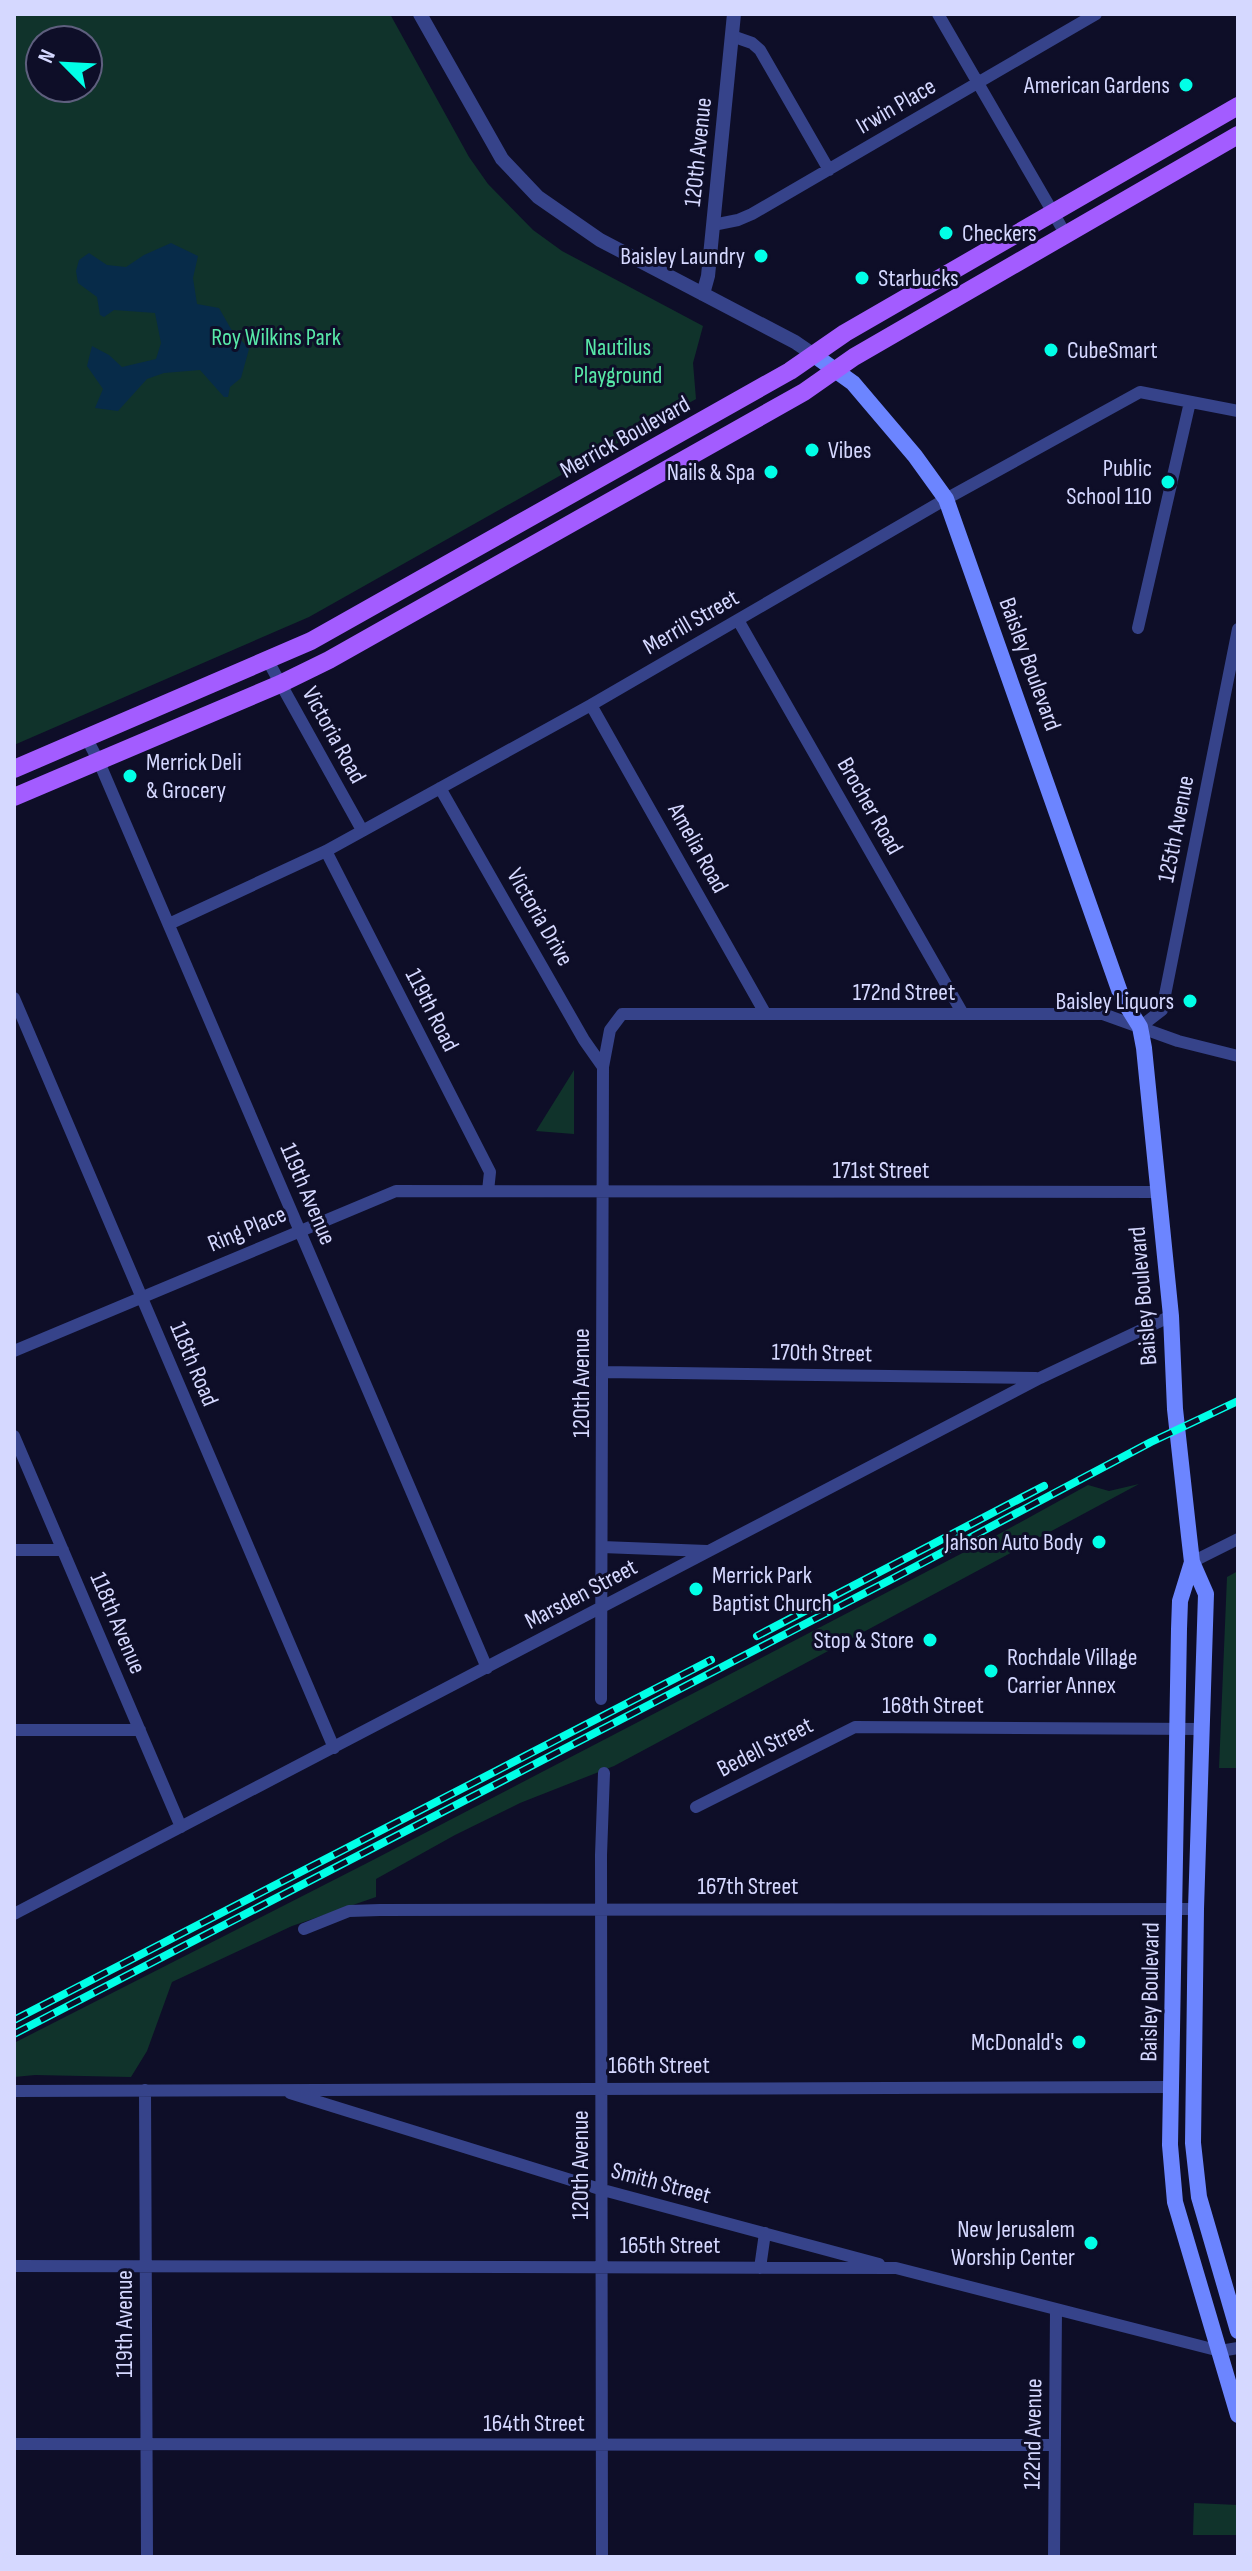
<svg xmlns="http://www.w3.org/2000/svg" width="1252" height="2571" font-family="'Sofia Sans Condensed',sans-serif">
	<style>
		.green { fill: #10332b; fill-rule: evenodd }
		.water { fill: #072b49 }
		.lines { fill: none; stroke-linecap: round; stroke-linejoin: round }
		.minor { stroke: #36438a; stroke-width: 12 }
		.tertiary { stroke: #36438a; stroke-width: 14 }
		.secondary { stroke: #6c85ff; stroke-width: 16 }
		.primary { stroke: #a35cff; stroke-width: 18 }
		.rail-casing { stroke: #01ffe7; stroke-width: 8 }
		.rail { stroke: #0e0e28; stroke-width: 5; stroke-dasharray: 15; stroke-linecap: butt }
		.poi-dot { fill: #01ffe7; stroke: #0e0e28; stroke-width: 3 }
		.labels { text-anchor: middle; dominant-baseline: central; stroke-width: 6; stroke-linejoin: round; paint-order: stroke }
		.poi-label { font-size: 24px; fill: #d5d8ff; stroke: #0e0e28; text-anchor: end }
		.street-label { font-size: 24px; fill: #d5d8ff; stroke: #0e0e28 }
		.park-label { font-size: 24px; fill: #58e8a8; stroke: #0e0e28 }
	</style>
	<rect width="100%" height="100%" fill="#0e0e28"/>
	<path class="green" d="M14 14H390L469 157 488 184 533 230 562 251 703 326 693 363 696 399 309 617 14 745ZM40 40H88V88H40Z
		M574 1070V1134L536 1131Z
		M1139 1484 614 1766 520 1803 455 1835 376 1879V1897L292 1926 172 1982 147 2051 131 2077 35 2075 14 2077V2043L373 1860 999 1534 1088 1485 1109 1491Z
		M1238 1571V1768H1219L1227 1577Z
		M1194 2503 1238 2505V2535H1193Z"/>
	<path class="water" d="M171 243 198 256 193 278 197 304 219 308 231 329 249 349 241 378 230 387 228 397H224L200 370 164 373 147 379 118 411 95 408 103 389 87 366 92 346 109 355 122 367 156 359 161 343 155 313 114 310 104 317 100 315 97 297 78 283 76 271 79 260 89 253 107 265 126 267 144 255Z"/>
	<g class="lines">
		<path class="minor" d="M938 14 1066 235
			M732 36 752 43 760 50 829 170
			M713 225 738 220 752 214 1096 14
			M738 620 963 1014
			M1138 628 1190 402
			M268 661 362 830
			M591 705 765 1013
			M87 739 99 762 487 1668
			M440 788 584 1040 603 1067
			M326 851 490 1172 488 1191
			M169 924 326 851 591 705 946 499 1140 392 1238 411
			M14 998 334 1748
			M1140 1027 1162 1010 1238 629
			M14 1351 396 1191 1159 1192
			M603 1372 1036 1378
			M14 1436 181 1827
			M602 1547 707 1551
			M14 1550H63
			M1192 1562 1238 1539
			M601 1699 603 1067 610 1030 622 1014H1103L1178 1041 1238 1056
			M14 1730H140
			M696 1807 855 1727 1203 1729
			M14 1914 1040 1378 1171 1316
			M304 1929 349 1911 380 1910 1196 1909
			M145 2090 147 2557
			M14 2091 1173 2087
			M290 2093 603 2190 879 2264
			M14 2266 896 2268 1220 2351 1238 2348
			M760 2268 765 2233
			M14 2444 1055 2445
			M602 2557 601 1855 604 1773
			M1054 2557 1056 2310"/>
		<path class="tertiary" d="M420 14 502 159 538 197 600 240 795 342 814 355
			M703 294 708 276 734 14"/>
		<path class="secondary" d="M814 355 853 383 915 456 946 499 1122 998 1140 1027 1144 1048 1171 1316 1175 1409 1189 1536 1192 1562 1206 1594 1196 1909 1193 2143 1199 2197 1238 2331
			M1192 1562 1180 1601 1179 1629 1170 2145 1175 2202 1238 2415"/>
		<path class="primary" d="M14 769 311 641 790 371 845 333 1238 106
			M14 797 280 684 329 660 804 392 854 357 1238 135"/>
		<g class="rail-casing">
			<path id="rail" d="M757 1636 1044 1486
				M14 2020 711 1660
				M14 2034 892 1579 1151 1442 1238 1401"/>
		</g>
		<use href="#rail" class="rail"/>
	</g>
	<g class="poi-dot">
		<circle cx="1186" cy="85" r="8"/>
		<circle cx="946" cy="233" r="8"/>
		<circle cx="761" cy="256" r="8"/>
		<circle cx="862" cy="278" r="8"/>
		<circle cx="1051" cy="350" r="8"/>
		<circle cx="812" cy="450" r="8"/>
		<circle cx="771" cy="472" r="8"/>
		<circle cx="1168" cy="482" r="8"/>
		<circle cx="130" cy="776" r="8"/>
		<circle cx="1190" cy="1001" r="8"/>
		<circle cx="1099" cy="1542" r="8"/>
		<circle cx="696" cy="1589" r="8"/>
		<circle cx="930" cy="1640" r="8"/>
		<circle cx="991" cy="1671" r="8"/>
		<circle cx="1079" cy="2042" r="8"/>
		<circle cx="1091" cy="2243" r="8"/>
	</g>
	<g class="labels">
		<g class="poi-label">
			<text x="1170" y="85">American Gardens</text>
			<text x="962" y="233" text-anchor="start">Checkers</text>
			<text x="745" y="256">Baisley Laundry</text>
			<text x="878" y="278" text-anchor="start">Starbucks</text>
			<text x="1067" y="350" text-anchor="start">CubeSmart</text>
			<text x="828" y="450" text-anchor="start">Vibes</text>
			<text x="1152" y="468">Public<tspan x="1152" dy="28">School 110</tspan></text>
			<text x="755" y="472">Nails &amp; Spa</text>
			<text x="146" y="762" text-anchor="start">Merrick Deli<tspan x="146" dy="28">&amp; Grocery</tspan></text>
			<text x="1174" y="1001">Baisley Liquors</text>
			<text x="1083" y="1542">Jahson Auto Body</text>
			<text x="712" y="1575" text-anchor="start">Merrick Park<tspan x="712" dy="28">Baptist Church</tspan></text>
			<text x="914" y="1640">Stop &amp; Store</text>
			<text x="1007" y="1657" text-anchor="start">Rochdale Village<tspan x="1007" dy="28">Carrier Annex</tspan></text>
			<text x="1063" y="2042">McDonald's</text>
			<text x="1075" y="2229">New Jerusalem<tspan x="1075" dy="28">Worship Center</tspan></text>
		</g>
		<g class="street-label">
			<text transform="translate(896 106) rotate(-30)">Irwin Place</text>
			<text transform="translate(698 152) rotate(-84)">120th Avenue</text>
			<text transform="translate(625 437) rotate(-29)">Merrick Boulevard</text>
			<text transform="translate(691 622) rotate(-30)">Merrill Street</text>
			<text transform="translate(1030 664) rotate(70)">Baisley Boulevard</text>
			<text transform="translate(334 735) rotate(61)">Victoria Road</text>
			<text transform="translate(870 806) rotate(60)">Brocher Road</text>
			<text transform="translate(1176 829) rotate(-79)">125th Avenue</text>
			<text transform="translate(698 848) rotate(61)">Amelia Road</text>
			<text transform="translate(540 917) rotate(60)">Victoria Drive</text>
			<text x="904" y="992">172nd Street</text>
			<text transform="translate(432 1010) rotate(63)">119th Road</text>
			<text x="881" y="1170">171st Street</text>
			<text transform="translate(308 1194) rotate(67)">119th Avenue</text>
			<text transform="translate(247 1229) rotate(-23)">Ring Place</text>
			<text transform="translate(1143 1296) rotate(-95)">Baisley Boulevard</text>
			<text transform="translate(822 1353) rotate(1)">170th Street</text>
			<text transform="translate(194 1364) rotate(67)">118th Road</text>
			<text transform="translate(581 1383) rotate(-90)">120th Avenue</text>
			<text transform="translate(581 1594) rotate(-28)">Marsden Street</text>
			<text transform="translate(118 1623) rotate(67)">118th Avenue</text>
			<text x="933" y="1705">168th Street</text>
			<text transform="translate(765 1747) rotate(-27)">Bedell Street</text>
			<text x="748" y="1886">167th Street</text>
			<text transform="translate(1150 1992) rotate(-89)">Baisley Boulevard</text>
			<text x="659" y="2065">166th Street</text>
			<text transform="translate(580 2165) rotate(-90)">120th Avenue</text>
			<text transform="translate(661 2183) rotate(15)">Smith Street</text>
			<text x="670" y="2245">165th Street</text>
			<text transform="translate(124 2324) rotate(-90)">119th Avenue</text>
			<text x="534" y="2423">164th Street</text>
			<text transform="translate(1033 2434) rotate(-89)">122nd Avenue</text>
		</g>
		<g class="park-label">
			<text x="276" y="337">Roy Wilkins Park</text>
			<text x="618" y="347">Nautilus<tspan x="618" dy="28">Playground</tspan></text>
		</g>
	</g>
	<rect width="1252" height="2571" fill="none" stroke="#d5d8ff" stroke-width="32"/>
	<g transform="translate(64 64) rotate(294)"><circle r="38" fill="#0e0e28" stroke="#5e5f7e" stroke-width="2"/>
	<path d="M0-6L14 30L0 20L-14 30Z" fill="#01ffe7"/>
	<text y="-12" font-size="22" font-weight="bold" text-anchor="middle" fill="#d5d8ff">N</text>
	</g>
</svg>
